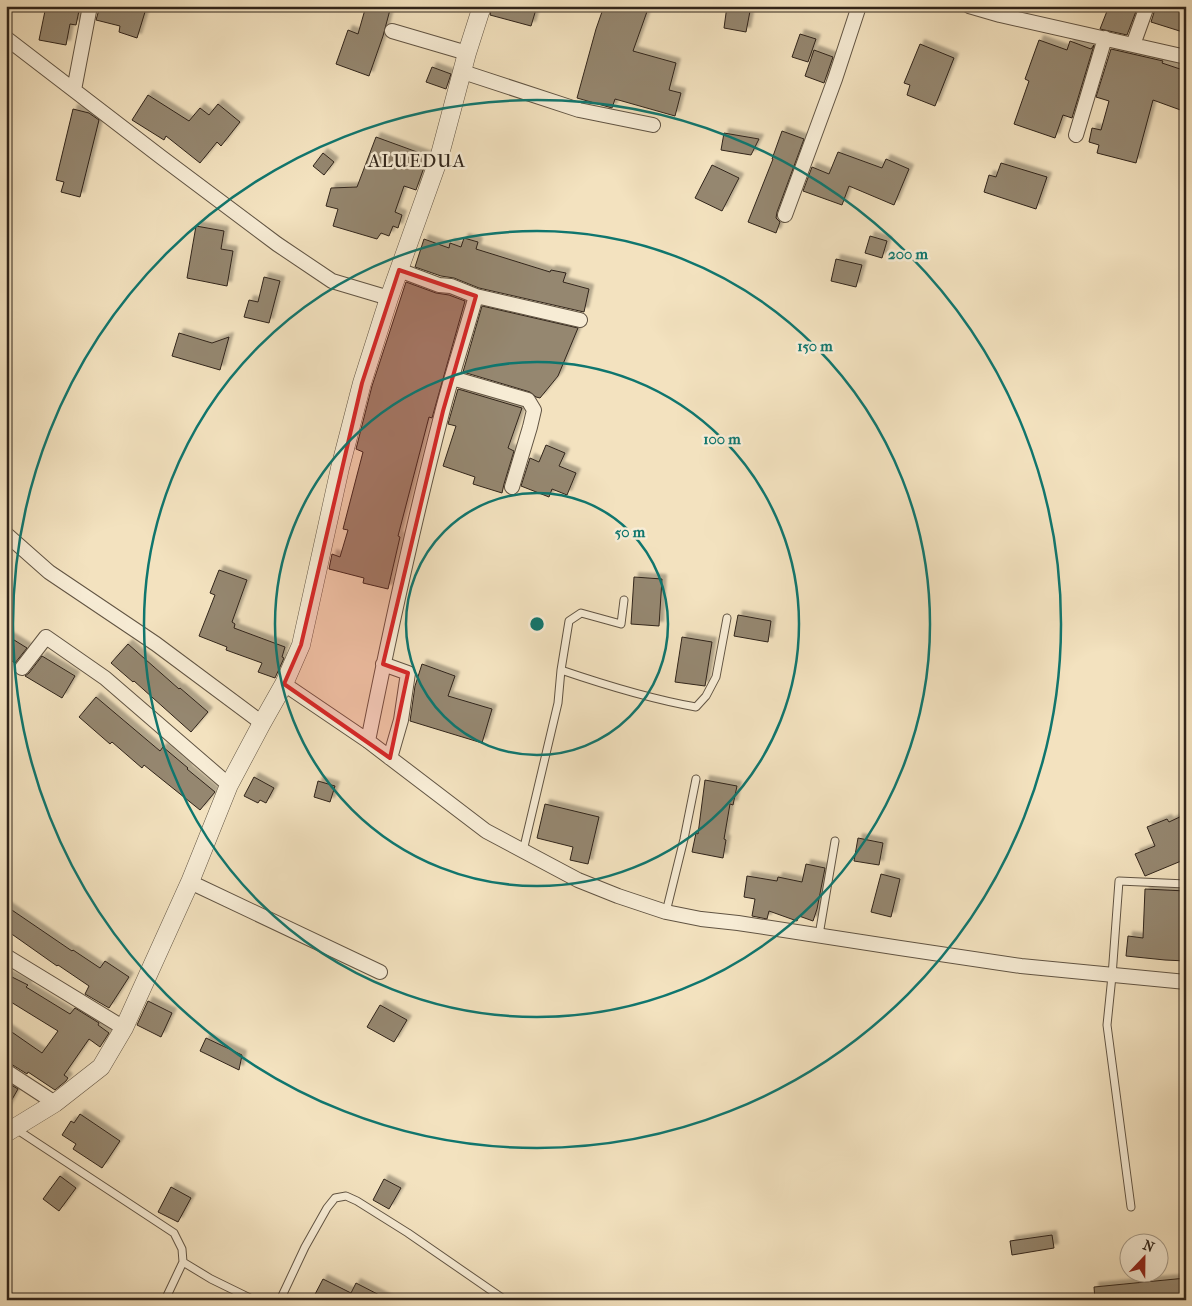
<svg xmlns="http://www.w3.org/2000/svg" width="1192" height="1306" font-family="'IM FELL French Canon',serif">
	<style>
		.building { fill: #958770; stroke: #30241a; filter: url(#shadow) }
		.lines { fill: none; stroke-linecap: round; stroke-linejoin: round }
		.service-casing { stroke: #615443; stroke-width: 9 }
		.minor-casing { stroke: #615443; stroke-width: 16 }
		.tertiary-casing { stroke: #615443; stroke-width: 19 }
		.service { stroke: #f7ecd5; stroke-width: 7 }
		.minor { stroke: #f7ecd5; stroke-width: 14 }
		.tertiary { stroke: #f7ecd5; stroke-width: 18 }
		.marked { fill: #d62828; fill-opacity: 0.2; stroke: #d62828; stroke-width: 4; stroke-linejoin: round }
		.ring { fill: none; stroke: #0f766e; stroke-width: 2.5 }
		.labels { text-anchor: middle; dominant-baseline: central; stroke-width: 5; stroke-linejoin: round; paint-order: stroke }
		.quarter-label { font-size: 19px; letter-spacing: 1px; fill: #30241a; stroke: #f7ecd5 }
		.centre { fill: #0f766e; stroke: #f7ecd5; stroke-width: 2.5 }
		.ring-label { font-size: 15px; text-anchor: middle; font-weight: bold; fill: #0f766e; stroke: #f7ecd5; stroke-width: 5; stroke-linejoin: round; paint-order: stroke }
	</style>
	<defs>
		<filter id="shadow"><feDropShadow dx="4.5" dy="-4.5" stdDeviation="1" flood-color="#0004"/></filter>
	</defs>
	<rect width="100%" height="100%" fill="#f3e2bf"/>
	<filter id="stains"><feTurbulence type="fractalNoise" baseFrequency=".004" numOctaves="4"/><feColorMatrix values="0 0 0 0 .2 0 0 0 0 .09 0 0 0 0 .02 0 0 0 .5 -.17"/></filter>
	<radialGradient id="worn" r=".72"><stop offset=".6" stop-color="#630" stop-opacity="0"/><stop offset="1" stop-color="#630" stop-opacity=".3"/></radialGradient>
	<path class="building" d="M46 6H80L76 25 70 24 66 45 39 40Z
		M100 6H127L145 12 137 38 119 32 120 26 96 20Z
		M366 6H391L383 36 369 76 336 64 348 30 358 34Z
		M492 6H537L531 26 490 15Z
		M604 6H649L633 51 676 63 669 90 681 93 675 116 615 99 612 108 577 98 596 29Z
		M727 6H751L746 32 724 28Z
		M1109 6H1138L1127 35 1100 29Z
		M1156 6H1186V33L1151 22Z
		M800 34 816 39 808 62 792 57Z
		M1039 40 1067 50 1070 41 1091 49 1094 45 1072 118 1063 115 1055 138 1014 124 1029 81 1025 79Z
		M920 44 954 58 935 106 907 95 910 85 904 83Z
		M1111 49 1163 61 1162 63 1186 71V112L1153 100 1136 163 1097 153 1099 145 1089 142 1092 128 1101 130 1109 101 1096 97Z
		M814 50 833 57 824 83 805 76Z
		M432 67 451 74 446 89 426 82Z
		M148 95 189 121 200 108 209 115 218 104 240 122 221 146 217 142 200 163 166 136 164 140 132 120Z
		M73 109 89 113 99 120 80 197 61 192 64 182 56 180Z
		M782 131 804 139 777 212 776 218 780 222 776 233 748 222 773 159H772Z
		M724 133 759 139 751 155 721 150Z
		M376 137 428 156 416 190 404 186 395 212 402 215 398 228 393 226 389 236 381 233 377 239 333 226 338 209 326 206 331 188 357 187Z
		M838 152 882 168 886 159 909 169 894 205 849 186 842 205 803 191 812 167 829 174Z
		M323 153 334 162 324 175 313 166Z
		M1001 163 1047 177 1036 209 984 192 989 175 996 177Z
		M712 165 739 178 722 211 695 198Z
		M196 226 224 231 221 249 233 251 227 286 187 278Z
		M870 236 887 241 882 258 865 253Z
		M464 238 478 242 476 249 550 272 551 270 566 273 563 282 589 289 584 312 479 288 454 278 441 276 415 267 424 239 449 248 450 243 461 247Z
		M836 259 862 265 856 287 831 281Z
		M264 277 280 281 269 323 244 317 249 300 258 302Z
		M406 282 436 293 449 295 465 301 432 418 429 417 398 536 400 537 388 589 363 583 364 578 329 569 332 554 340 557 348 530 343 529 363 452 356 449 372 386Z
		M482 306 578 328 558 376 540 398 536 397 530 392 463 372Z
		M179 333 212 343 229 337 220 370 172 356Z
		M458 389 522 408 508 448 514 451 504 484 502 493 473 484 475 477 443 466 456 426 448 424Z
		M546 445 565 453 559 466 576 473 567 495 552 489 549 497 521 486 530 458 539 462Z
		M219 570 247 580 232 622 235 624 234 628 285 647 282 657 284 658 275 678 258 672 262 663 226 650 227 647 199 636 215 595 210 593Z
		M634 577 662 579 659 626 631 624Z
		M738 615 771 621 768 642 734 636Z
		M6 635 27 648 15 663 6 657Z
		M682 637 712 642 705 686 675 682Z
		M128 644 179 689 180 688 208 712 191 732 134 681 133 682 111 663Z
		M42 656 75 676 62 698 25 676 29 673Z
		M422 664 455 676 448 696 492 709 482 743 410 721 415 686Z
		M96 697 160 751 163 747 188 768 187 769 215 792 200 810 144 765 142 768 112 742 110 744 79 717Z
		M254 777 274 788 266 803 260 800 258 803 244 796Z
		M705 780 737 786 733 805 730 804 724 839 726 840 723 858 692 852 696 833 698 834Z
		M318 781 335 786 330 802 314 797Z
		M545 804 599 817 588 864 570 860 573 847 537 838Z
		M1186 814V859L1145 876 1135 854 1155 846 1147 827 1167 819 1169 822Z
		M858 838 883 843 879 865 854 861Z
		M806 864 825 868 817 909 813 921 799 916 797 921 769 911 767 919 752 916 755 899 744 897 747 876 777 881 778 877 802 882Z
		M881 874 900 879 891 917 871 912Z
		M1145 889 1186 891V961L1165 960 1126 956 1128 936 1143 938Z
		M6 906 72 951 73 950 100 968 105 961 129 977 109 1008 85 994 89 986 58 965 57 966 6 930Z
		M6 974 28 985 26 987 70 1014 75 1008 99 1023 98 1025 109 1033 100 1047 89 1039 64 1075 68 1078 66 1081 55 1090 28 1072 27 1074 11 1064 6 1062V1028L42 1053 58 1031 6 999Z
		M148 1001 172 1013 161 1037 137 1025Z
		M380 1005 407 1020 394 1042 367 1027Z
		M206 1038 242 1055 239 1070 200 1051Z
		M6 1082 18 1089 6 1110Z
		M80 1114 120 1141 102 1168 73 1149 76 1144 62 1135 71 1121 74 1123Z
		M60 1176 76 1188 59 1211 43 1199Z
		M384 1179 401 1188 389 1209 373 1200Z
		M171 1187 191 1198 178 1222 158 1212Z
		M1052 1235 1054 1248 1012 1255 1010 1241Z
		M1186 1278V1300H1095L1094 1287Z
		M323 1279 351 1293 356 1283 389 1300H312Z"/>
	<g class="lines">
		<g class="service-casing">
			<path id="service" d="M561 670 569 621 581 613 621 624 624 600
				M523 851 558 703 561 670C605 685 650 699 696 707L706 696 716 677 727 618
				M666 912 684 839 696 779
				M819 935 835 841
				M16 1129 174 1233 182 1249 183 1262
				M1131 1207 1107 1025 1112 976 1119 881 1186 884
				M165 1300 183 1262 211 1279 254 1300
				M278 1300 282 1296 305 1247 327 1208 335 1198 346 1196 357 1201 408 1233 505 1300"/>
		</g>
		<g class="minor-casing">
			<path id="minor" d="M969 6 1000 15 1186 57
				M392 31 467 53
				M6 38 161 157 277 244 332 281 389 298
				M1133 45 1147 6
				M463 72 579 110 653 125
				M74 90 90 6
				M1076 135 1105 38
				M785 215 835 79 859 6
				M476 296 580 320
				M452 378 528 400 534 410 530 427 512 487
				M6 534 49 572 156 644 262 723
				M383 664 408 673 401 720 390 758
				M22 668 46 637 105 678 229 785
				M284 684 368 741 486 831 578 880 618 896 666 912 701 919 738 923 900 948 1021 966 1186 982
				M368 741C390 631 414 521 442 413 452 374 465 335 476 296L451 286 439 285 399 270
				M190 882 380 972
				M6 956 124 1028
				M6 1071 55 1103"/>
		</g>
		<g class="tertiary-casing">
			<path id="tertiary" d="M6 1133 55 1103 101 1067 124 1028 190 882 229 785 262 723 284 684 301 645 340 468 362 383 389 298 439 158 467 53 482 6"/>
		</g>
		<use href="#service" class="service"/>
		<use href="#minor" class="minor"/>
		<use href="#tertiary" class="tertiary"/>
	</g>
	<path class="marked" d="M399 270 476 296 443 411 383 664 408 673 390 758 284 684 301 645 362 383Z"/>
	<g class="ring">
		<circle cx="537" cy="624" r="131"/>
		<circle cx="537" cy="624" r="262"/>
		<circle cx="537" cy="624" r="393"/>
		<circle cx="537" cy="624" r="524"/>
	</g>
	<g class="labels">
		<g class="quarter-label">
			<text x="417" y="161">ALUEDUA</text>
		</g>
	</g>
	<circle cx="537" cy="624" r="8" class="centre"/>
	<g class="ring-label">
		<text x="908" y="259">200 m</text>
		<text x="815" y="351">150 m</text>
		<text x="722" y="444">100 m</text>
		<text x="630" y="537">50 m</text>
	</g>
	<rect width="1192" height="1306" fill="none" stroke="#f3e2bf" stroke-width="25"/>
	<rect x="8" y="8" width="1177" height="1291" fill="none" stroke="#30241a" stroke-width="2.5"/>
	<rect x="12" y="12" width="1167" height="1281" fill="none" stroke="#30241a"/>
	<g transform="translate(1144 1258) rotate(22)"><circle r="24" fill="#f7ecd5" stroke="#a79c8a"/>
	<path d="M0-4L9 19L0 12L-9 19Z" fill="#8f2418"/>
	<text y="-8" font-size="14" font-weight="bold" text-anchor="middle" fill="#30241a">N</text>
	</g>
	<rect width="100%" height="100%" filter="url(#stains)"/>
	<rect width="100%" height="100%" fill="url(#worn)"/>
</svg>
